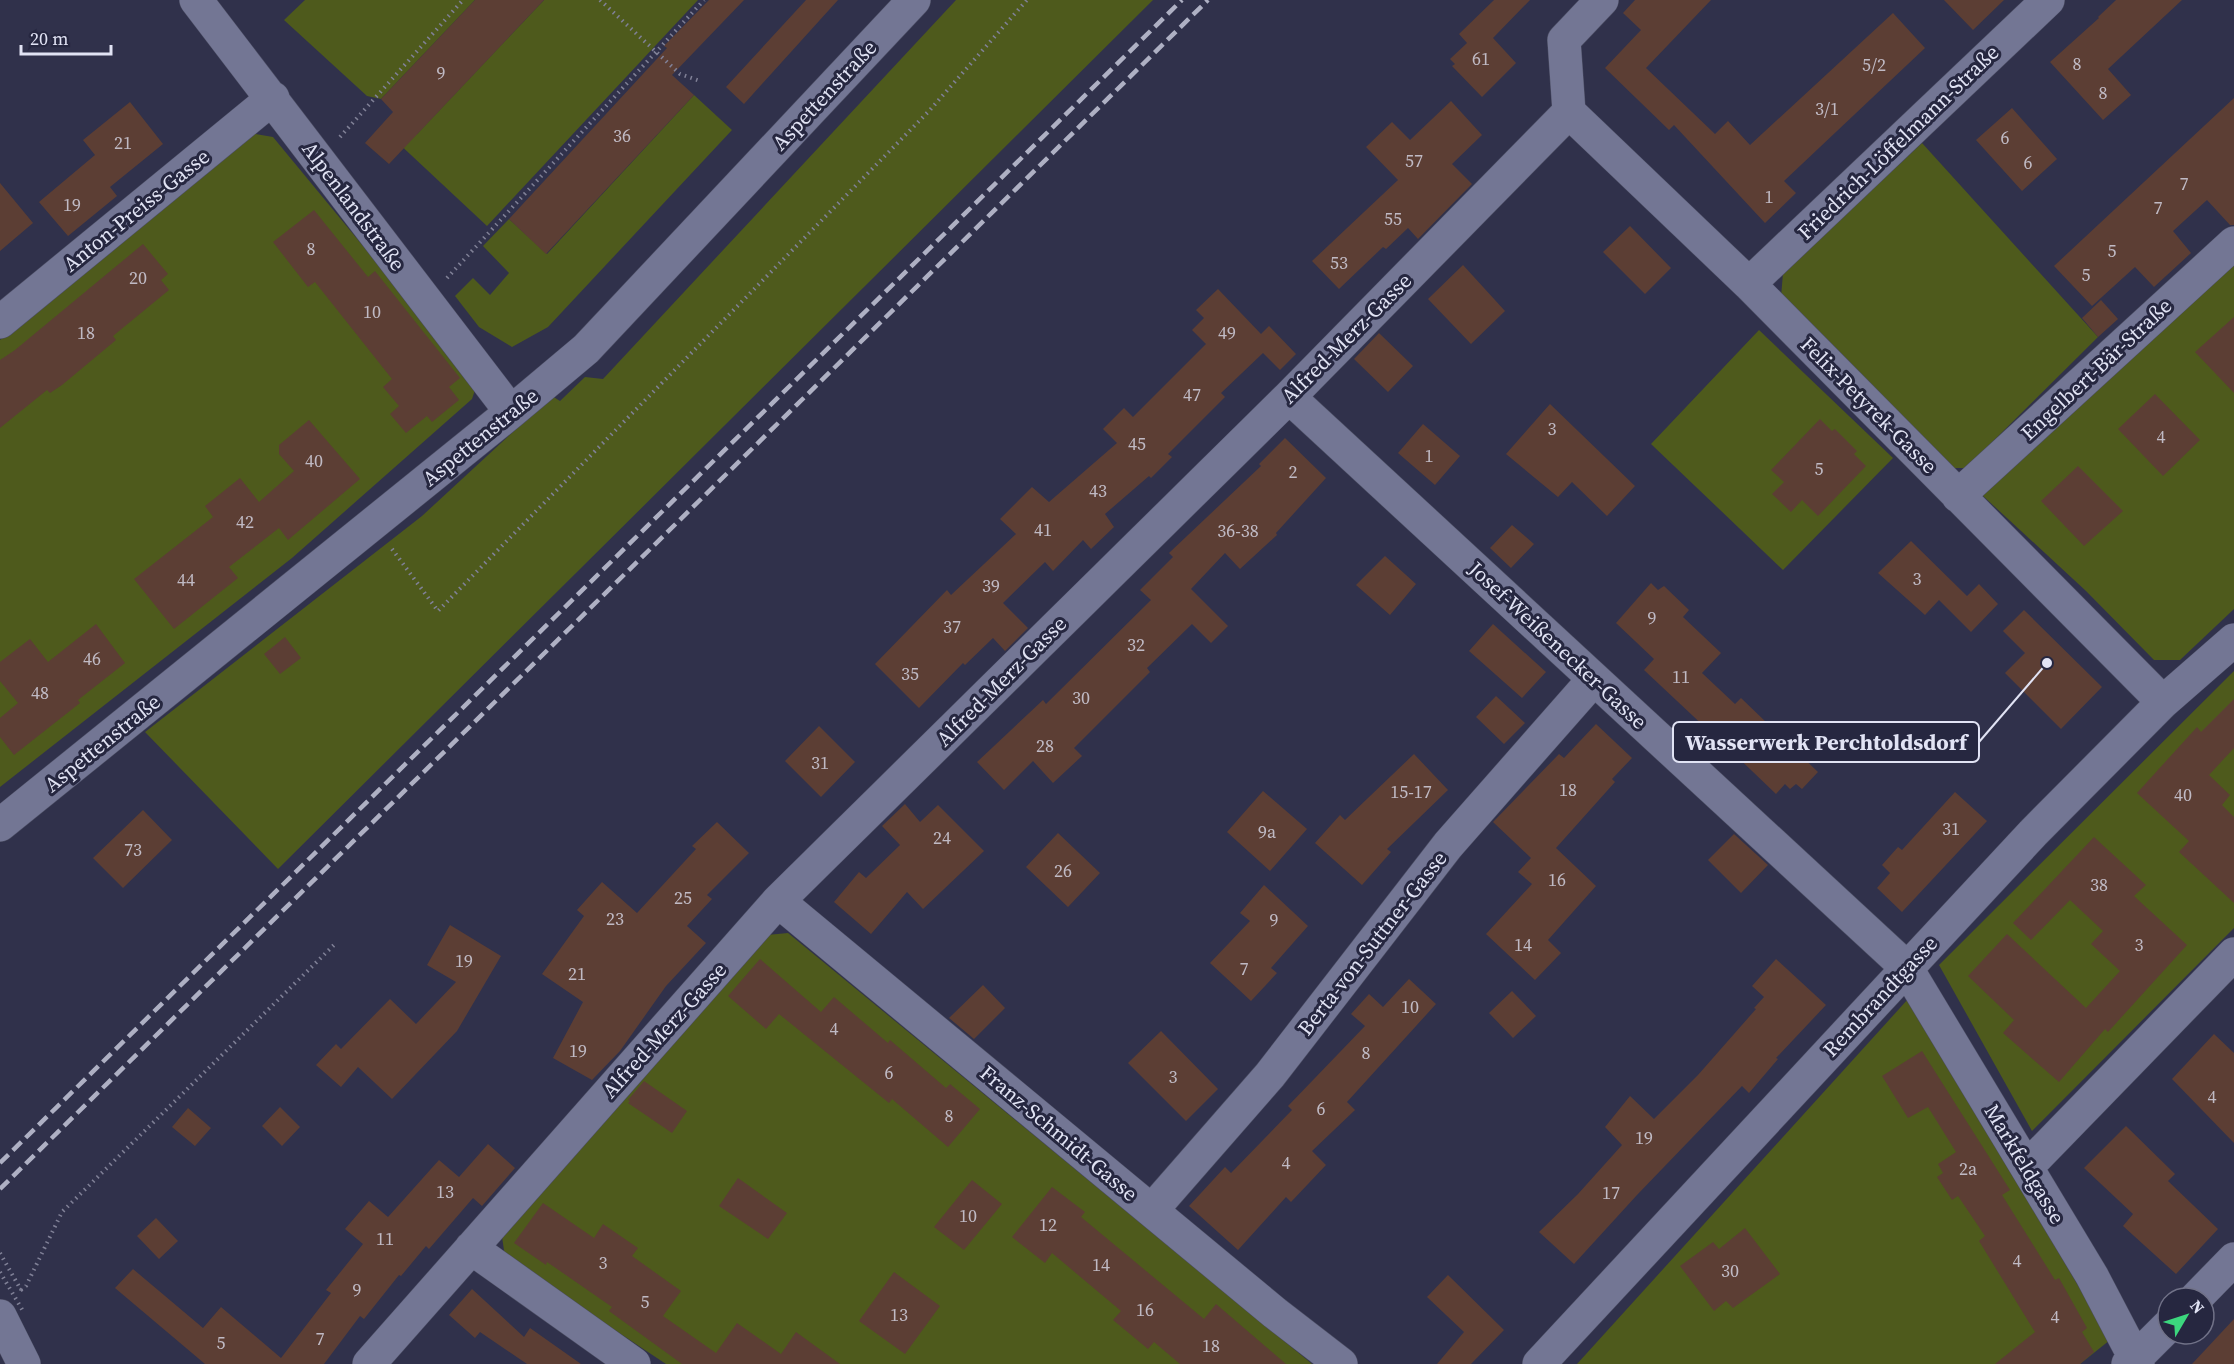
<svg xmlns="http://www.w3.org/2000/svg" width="2234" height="1364" font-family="'Source Serif 4',serif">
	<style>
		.green { fill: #4e5a1c }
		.building { fill: #5c3e34 }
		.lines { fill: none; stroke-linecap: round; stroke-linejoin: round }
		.minor-casing { stroke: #4c4e64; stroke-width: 34 }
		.path { stroke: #808197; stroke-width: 4; stroke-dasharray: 1.5 4.5; stroke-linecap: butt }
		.minor { stroke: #737694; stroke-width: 33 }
		.rail { stroke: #aeb0c3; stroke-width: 4.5; stroke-dasharray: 12 6; stroke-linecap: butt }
		.path-bridge { stroke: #808197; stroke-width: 4; stroke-dasharray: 1.5 4.5; stroke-linecap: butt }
		.labels { text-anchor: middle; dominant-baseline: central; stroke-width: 6; stroke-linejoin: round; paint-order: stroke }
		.number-label { font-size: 18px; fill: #c0bac4 }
		.street-label { font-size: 21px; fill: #e1e3f4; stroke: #262740 }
		.leader { fill: none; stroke: #e1e3f4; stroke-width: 2 }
		.callout-dot { fill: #e1e3f4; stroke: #262740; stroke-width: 2 }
		.callout { fill: #262740; stroke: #e1e3f4; stroke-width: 2 }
		.callout-label { font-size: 22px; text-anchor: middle; font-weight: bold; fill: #e1e3f4 }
	</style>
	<rect width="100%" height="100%" fill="#30314b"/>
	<path class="green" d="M305 0H475L381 99 367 96 284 20Z
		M544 0H698L487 226 380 126 417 134Z
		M956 0H1153L278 869 145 732 422 516 552 396 560 401 585 377 603 379Z
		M694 95 732 130 548 327 512 347 479 327 455 296 473 278 490 295 509 273 483 246 509 219 547 254Z
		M250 133 273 137 477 384 472 399 292 558 0 787V340Z
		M1922 143 2098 337 1966 468H1954L1781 297 1783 273Z
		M2234 263V609L2180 660H2154L2086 591 1981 494Z
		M1759 330 1893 458 1783 570 1651 444Z
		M2234 671V928L2032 1131 1939 965Z
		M788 933 1306 1359 1312 1364H666L505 1257 501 1230 767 935Z
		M1909 998 2110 1340 2080 1364H1577Z"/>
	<path class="building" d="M475 0H544L389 164 365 143 393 112 381 99Z
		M709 0H744L672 75 694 95 546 254 509 219 667 48 664 46Z
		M806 0H838L744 104 726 87Z
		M1494 0H1530L1493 38 1516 63 1482 97 1452 66 1455 64 1450 59 1467 43 1459 34Z
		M1635 0H1711L1646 68 1715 134 1728 121 1750 145 1893 13 1925 48 1784 181 1796 193 1765 223 1674 125 1669 130 1605 68 1641 30 1623 13Z
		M1944 0H2004L1973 30Z
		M2116 0H2182L2108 69 2131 95 2103 120 2050 62 2099 18 2098 17Z
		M2234 98V225H2230L2207 200 2173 231 2191 253 2154 287 2135 267 2092 306 2054 266Z
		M1451 101 1482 135 1452 164 1472 184 1418 239 1408 228 1386 249 1383 247 1339 289 1312 261 1398 180 1366 147 1392 122 1410 140Z
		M130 102 163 144 110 187 117 196 68 236 39 202 95 155 83 140Z
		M2012 108 2057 159 2022 191 1976 140Z
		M0 183 33 223 0 251Z
		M314 210 368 277 375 271 460 378 449 387 459 400 432 422 427 416 406 433 390 414 399 406 383 387 392 379 315 282 308 287 273 242Z
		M1630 226 1671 268 1645 294 1603 252Z
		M143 244 168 274 161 280 169 290 113 336 116 340 62 385 50 393 47 390 0 428V360L15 350Z
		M1463 265 1505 311 1471 344 1428 299Z
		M1218 289 1261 334 1269 326 1296 354 1280 370 1263 353 1221 393 1225 397 1168 454 1172 457 1151 478 1149 476 1105 514 1114 527 1091 549 1083 540 1053 571 1045 562 1003 603 1028 628 1005 651 993 638 965 665 963 663 919 708 875 664 947 590 951 595 1016 534 1000 519 1032 487 1049 502 1117 443 1103 429 1124 408 1133 417 1206 344 1192 330 1204 318 1196 310Z
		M2101 300 2118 319 2098 337 2082 318Z
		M2234 317V393L2195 352Z
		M1379 333 1413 366 1388 392 1354 359Z
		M2155 394 2200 440 2163 476 2118 429Z
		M1550 404 1635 486 1607 516 1572 482 1558 497 1506 454Z
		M1820 419 1832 431 1835 429 1857 451 1854 454 1866 466 1818 516 1802 500 1791 512 1772 494 1784 482 1771 470Z
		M309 420 360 479 288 540 279 528 229 567 238 578 174 629 134 579 213 517 205 506 240 478 259 502 294 471 279 454V445Z
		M1423 424 1460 456 1435 485 1398 453Z
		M1285 438 1326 478 1276 533 1277 535 1240 569 1225 553 1191 589 1228 626 1211 643 1192 624 1147 668 1150 672 1074 748 1082 756 1053 783 1033 761 1004 790 977 762 1043 700 1046 704 1151 600 1140 590 1173 557 1169 553 1261 466 1259 464Z
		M2078 466 2123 511 2084 546 2041 501Z
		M1512 525 1534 544 1511 568 1490 548Z
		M1911 541 1967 596 1979 584 1998 604 1971 632 1939 600 1925 615 1878 573Z
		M1385 556 1416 584 1390 615 1356 585Z
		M1651 583 1658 590 1664 586 1689 610 1683 617 1721 653 1702 673 1735 704 1741 698 1818 772 1802 789 1796 784 1790 789 1785 784 1776 794 1727 747 1720 754 1703 738 1709 731 1644 670 1654 659 1616 623Z
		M2024 610 2102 687 2061 729 2005 673 2025 653 2003 631Z
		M96 624 125 663 78 700 80 703 14 755 0 737V718L18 703 0 681V662L30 639 48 662Z
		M1493 624 1546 672 1522 698 1469 651Z
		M285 637 301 658 280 674 264 654Z
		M1496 696 1525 723 1504 744 1476 717Z
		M2234 699V748L2209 775 2230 795 2222 805 2234 817V903L2179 852 2189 841 2137 793 2197 727 2201 732Z
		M1596 724 1632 758 1612 779 1615 782 1556 848 1596 886 1548 940 1561 953 1535 980 1486 934 1532 884 1518 872 1531 858 1493 822 1559 754 1564 758Z
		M819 726 855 762 821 797 785 761Z
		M1414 754 1448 790 1387 849 1391 852 1362 885 1315 843 1340 815 1345 820Z
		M1263 791 1307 829 1270 871 1227 832Z
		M1955 792 1987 821 1902 912 1877 888 1890 873 1882 865 1898 847 1902 850Z
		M905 804 920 822 938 805 984 851 923 909 907 892 871 934 834 902 859 872 866 878 900 845 882 826Z
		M143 810 172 840 123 888 93 858Z
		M717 822 749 853 707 895 712 899 687 926 706 943 666 986 620 1051 592 1080 553 1058 583 1002 542 974 584 916 577 910 602 882 637 913 696 849 692 846Z
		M1058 833 1100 873 1068 907 1026 867Z
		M1734 834 1768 865 1741 893 1708 860Z
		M2094 837 2146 885 2134 896 2187 945 2108 1032 2105 1029 2059 1082 2003 1033 2014 1020 1968 976 2007 934 2086 1008 2120 971 2091 944 2103 931 2070 900 2031 940 2013 923Z
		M1264 885 1308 926 1271 968 1277 973 1251 1001 1210 963 1250 921 1240 913Z
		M450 925 501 956 457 1031 392 1099 358 1067 341 1087 316 1065 336 1044 341 1049 390 999 416 1024 456 982 427 965Z
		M760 959 821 1012 834 997 888 1043 890 1040 946 1088 950 1084 980 1109 948 1147 892 1099 889 1103 779 1014 766 1029 728 996Z
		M1776 959 1826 1005 1776 1058 1778 1059 1749 1093 1742 1086 1637 1195 1574 1264 1539 1232 1578 1194 1622 1145 1605 1127 1630 1096 1654 1119 1698 1075 1756 1009 1754 1008 1764 997 1752 986Z
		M1409 979 1436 1004 1347 1102 1355 1110 1312 1151 1326 1165 1291 1202 1286 1197 1238 1250 1189 1206 1225 1167 1231 1173 1292 1110 1288 1106 1365 1026 1351 1014 1369 994 1383 1007Z
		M983 985 1005 1008 974 1039 949 1018Z
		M1512 991 1536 1016 1513 1038 1489 1013Z
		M1161 1031 1218 1089 1186 1121 1128 1063Z
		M2214 1034 2234 1053V1143L2172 1079Z
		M1922 1051 2010 1190 2002 1195 2055 1280 2059 1278 2087 1328 2082 1332 2094 1352 2080 1364H1995L2035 1332 1979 1241 1985 1236 1958 1196 1952 1200 1937 1177 1943 1173 1938 1164 1956 1152 1928 1107 1908 1118 1882 1076Z
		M644 1081 687 1111 672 1133 628 1103 630 1101 628 1100Z
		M280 1107 300 1127 282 1146 262 1126Z
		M188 1108 211 1128 195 1146 172 1127Z
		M2126 1126 2175 1174 2168 1181 2218 1229 2176 1274 2123 1226 2133 1214 2084 1168Z
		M488 1144 515 1168 482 1206 473 1198 429 1249 426 1246 401 1276 399 1275 364 1319 360 1316 324 1364H205L115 1288 133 1269 203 1328 221 1307 281 1358 331 1293 326 1290 363 1244 345 1229 369 1201 388 1217 439 1160 459 1177Z
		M738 1178 787 1213 768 1239 719 1206Z
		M972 1180 1002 1204 964 1250 934 1227Z
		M1052 1187 1085 1212 1081 1217 1204 1319 1216 1304 1286 1364H1180L1154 1342 1148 1349 1113 1320 1121 1311 1052 1253 1045 1263 1012 1237Z
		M543 1203 594 1238 603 1224 638 1248 632 1256 681 1291 663 1316 716 1353 737 1323 781 1354 796 1332 840 1364H682L609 1311 612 1307 547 1262 546 1265 514 1243Z
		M156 1218 178 1241 159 1259 137 1236Z
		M1745 1228 1780 1274 1733 1308 1726 1301 1714 1311 1680 1266 1713 1242 1719 1249Z
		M894 1272 940 1306 905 1354 859 1321Z
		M1448 1275 1504 1330 1471 1364H1437L1464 1332 1427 1297Z
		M472 1289 524 1337 530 1328 581 1364H527L480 1332 475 1338 449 1315Z
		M2234 1319V1364H2192Z"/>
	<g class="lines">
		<g class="minor-casing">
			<path id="minor" d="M196 0 511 412
				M1569 112 1749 284 2163 702
				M1749 284 2048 0
				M0 322 273 98
				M1289 397 1906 967 2092 1276 2138 1364
				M1958 496 2234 243
				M0 825 511 412 586 349 914 0
				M778 901 1275 1313 1341 1364
				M2027 1167 2234 954
				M1152 1210 1270 1075 1448 845 1594 679
				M471 1248 634 1364
				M2196 1298 2234 1259
				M0 1316 24 1364
				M369 1364 778 901 1289 397 1569 112 1564 40 1602 0
				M1539 1364 2033 833 2163 702 2234 640
				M2128 1364 2135 1359 2168 1326"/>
		</g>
		<path class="path" d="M600 0 680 74 700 81
			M340 137 463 0
			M447 278 704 0
			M392 549 438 611 930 110 1027 0
			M0 1253 21 1290 20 1291
			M21 1290 26 1286 62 1212 336 943"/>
		<use href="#minor" class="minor"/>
		<path class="rail" d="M0 1163 1182 0
			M0 1189 1208 0"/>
		<path class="path-bridge" d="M0 1272 23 1311"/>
	</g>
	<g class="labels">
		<g class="number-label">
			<text x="1481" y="58">61</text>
			<text x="2077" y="63">8</text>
			<text x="1874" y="64">5/2</text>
			<text x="441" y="72">9</text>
			<text x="2103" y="92">8</text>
			<text x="1827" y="108">3/1</text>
			<text x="622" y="135">36</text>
			<text x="2005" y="137">6</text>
			<text x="123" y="142">21</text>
			<text x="1414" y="160">57</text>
			<text x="2028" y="162">6</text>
			<text x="2184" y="183">7</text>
			<text x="1769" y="196">1</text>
			<text x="72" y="204">19</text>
			<text x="2158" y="207">7</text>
			<text x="1393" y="218">55</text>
			<text x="311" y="248">8</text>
			<text x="2112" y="250">5</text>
			<text x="1339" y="262">53</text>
			<text x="2086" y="274">5</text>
			<text x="138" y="277">20</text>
			<text x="372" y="311">10</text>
			<text x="86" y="332">18</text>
			<text x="1227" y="332">49</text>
			<text x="1192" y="394">47</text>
			<text x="1552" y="428">3</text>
			<text x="2161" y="436">4</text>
			<text x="1137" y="443">45</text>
			<text x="1429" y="455">1</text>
			<text x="314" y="460">40</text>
			<text x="1819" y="468">5</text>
			<text x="1293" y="471">2</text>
			<text x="1098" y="490">43</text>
			<text x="245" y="521">42</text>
			<text x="1043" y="529">41</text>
			<text x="1238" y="530">36-38</text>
			<text x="1917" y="578">3</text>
			<text x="186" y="579">44</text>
			<text x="991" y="585">39</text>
			<text x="1652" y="617">9</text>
			<text x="952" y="626">37</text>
			<text x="1136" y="644">32</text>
			<text x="92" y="658">46</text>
			<text x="910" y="673">35</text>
			<text x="1681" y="676">11</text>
			<text x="40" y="692">48</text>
			<text x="1081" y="697">30</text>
			<text x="1045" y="745">28</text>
			<text x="820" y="762">31</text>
			<text x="1568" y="789">18</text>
			<text x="1411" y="791">15-17</text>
			<text x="2183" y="794">40</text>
			<text x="1951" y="828">31</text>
			<text x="1267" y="831">9a</text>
			<text x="942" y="837">24</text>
			<text x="133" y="849">73</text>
			<text x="1063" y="870">26</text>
			<text x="1557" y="879">16</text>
			<text x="2099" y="884">38</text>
			<text x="683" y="897">25</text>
			<text x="615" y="918">23</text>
			<text x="1274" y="919">9</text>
			<text x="1523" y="944">14</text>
			<text x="2139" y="944">3</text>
			<text x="464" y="960">19</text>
			<text x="1244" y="968">7</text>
			<text x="577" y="973">21</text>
			<text x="1410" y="1006">10</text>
			<text x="834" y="1028">4</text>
			<text x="578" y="1050">19</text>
			<text x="1366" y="1052">8</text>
			<text x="889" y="1072">6</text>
			<text x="1173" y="1076">3</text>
			<text x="2212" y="1096">4</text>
			<text x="1321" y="1108">6</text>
			<text x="949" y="1115">8</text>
			<text x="1644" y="1137">19</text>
			<text x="1286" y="1162">4</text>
			<text x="1968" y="1168">2a</text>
			<text x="445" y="1191">13</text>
			<text x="1611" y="1192">17</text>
			<text x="968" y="1215">10</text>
			<text x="1048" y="1224">12</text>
			<text x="385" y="1238">11</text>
			<text x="2017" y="1260">4</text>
			<text x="603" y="1262">3</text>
			<text x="1101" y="1264">14</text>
			<text x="1730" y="1270">30</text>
			<text x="357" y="1289">9</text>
			<text x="645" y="1301">5</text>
			<text x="1145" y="1309">16</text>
			<text x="899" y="1314">13</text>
			<text x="2055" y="1316">4</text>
			<text x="320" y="1338">7</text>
			<text x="221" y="1342">5</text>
			<text x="1211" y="1345">18</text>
		</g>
		<g class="street-label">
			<text transform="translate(824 95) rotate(-47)">Aspettenstraße</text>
			<text transform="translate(1898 142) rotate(-44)">Friedrich-Löffelmann-Straße</text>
			<text transform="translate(354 206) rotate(53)">Alpenlandstraße</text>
			<text transform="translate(136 210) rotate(-39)">Anton-Preiss-Gasse</text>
			<text transform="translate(1346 338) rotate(-45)">Alfred-Merz-Gasse</text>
			<text transform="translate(2096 369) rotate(-43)">Engelbert-Bär-Straße</text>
			<text transform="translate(1869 405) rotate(45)">Felix-Petyrek-Gasse</text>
			<text transform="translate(480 437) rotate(-39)">Aspettenstraße</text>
			<text transform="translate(1558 645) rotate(43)">Josef-Weißenecker-Gasse</text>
			<text transform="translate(1001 681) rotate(-45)">Alfred-Merz-Gasse</text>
			<text transform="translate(102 743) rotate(-39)">Aspettenstraße</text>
			<text transform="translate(1372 943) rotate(-52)">Berta-von-Suttner-Gasse</text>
			<text transform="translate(1880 996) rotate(-47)">Rembrandtgasse</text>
			<text transform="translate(664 1030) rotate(-48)">Alfred-Merz-Gasse</text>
			<text transform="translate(1059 1133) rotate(40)">Franz-Schmidt-Gasse</text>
			<text transform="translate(2025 1164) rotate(59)">Markfeldgasse</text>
		</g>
	</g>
	<path class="leader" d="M2047 663L1979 742"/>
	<circle class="callout-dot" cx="2047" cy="663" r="6"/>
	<rect class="callout" x="1673" y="722" width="306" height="40" rx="6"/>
	<g class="callout-label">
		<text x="1826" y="750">Wasserwerk Perchtoldsdorf</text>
	</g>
	<g transform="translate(2186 1316) rotate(51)"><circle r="28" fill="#262740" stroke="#717288" stroke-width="1.5"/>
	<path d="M0-4.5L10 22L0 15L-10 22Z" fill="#3cd77e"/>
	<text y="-9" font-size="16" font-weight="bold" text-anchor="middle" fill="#e1e3f4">N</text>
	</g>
	<path d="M21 45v9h90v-9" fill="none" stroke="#e1e3f4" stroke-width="3"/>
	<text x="30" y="45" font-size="18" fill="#e1e3f4" stroke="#262740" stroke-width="4.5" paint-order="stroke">20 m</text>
</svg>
